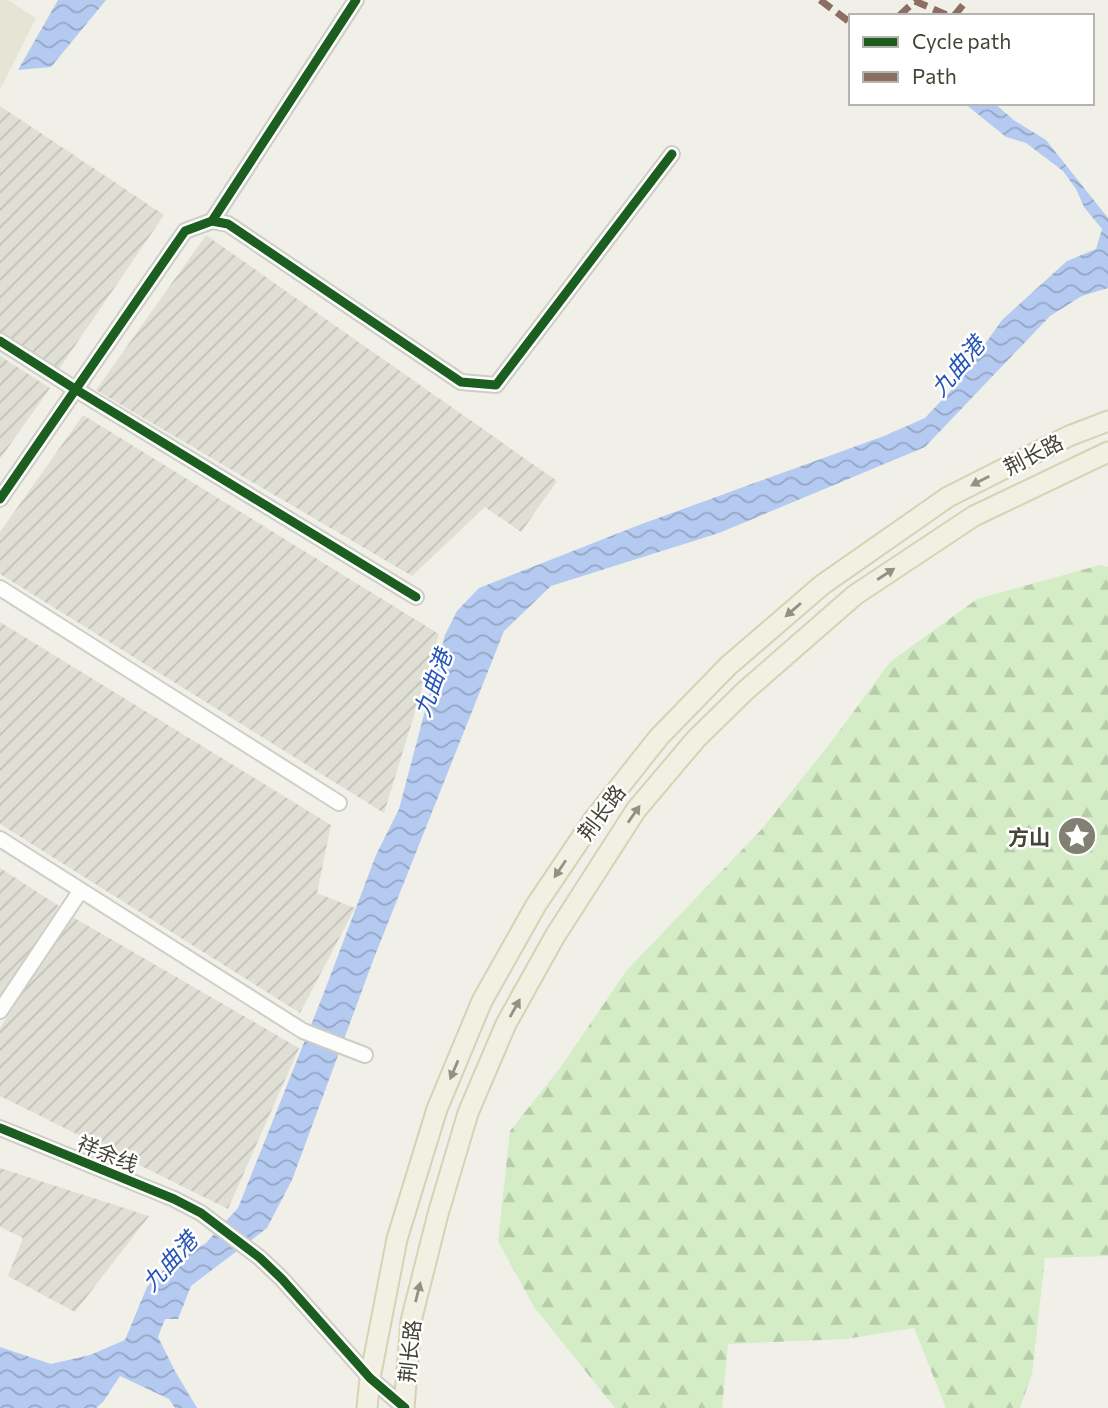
<svg xmlns="http://www.w3.org/2000/svg" width="1108" height="1408" font-family="Commissioner,'Noto Sans SC',sans-serif">
	<style>
		.residential { fill: #e5e4d5 }
		.industrial { fill: url(#industrial-furrows) }
		.forest { fill: url(#forest-firs) }
		.water { fill: url(#water-waves) }
		.lines { fill: none; stroke-linecap: round; stroke-linejoin: round }
		.minor-casing { stroke: #cecec6; stroke-width: 18 }
		.major-casing { stroke: #d4d3b4; stroke-width: 23 }
		.minor { stroke: #fdfdfc; stroke-width: 14 }
		.major { stroke: #f1f0e2; stroke-width: 19 }
		.quiet { stroke: #8d6e63; stroke-width: 7; stroke-dasharray: 14 7; stroke-linecap: butt }
		.cycleway-casing { stroke: #fff; stroke-width: 13 }
		.cycleway { stroke: #1b5e20; stroke-width: 9 }
		.oneway { fill: #939182 }
		.labels { text-anchor: middle; dominant-baseline: central; stroke-width: 5; stroke-linejoin: round; paint-order: stroke }
		.street-label { font-size: 21px; fill: #464434; stroke: #fff }
		.poi-label { font-size: 21px; font-weight: bold; fill: #464434; stroke: #fff; text-anchor: end }
		.water-label { font-size: 23px; font-style: italic; fill: #2654b9; stroke: #fff }
	</style>
	<defs>
		<pattern id="industrial-furrows" width="10" height="10" patternUnits="userSpaceOnUse" patternTransform="scale(1.75)"><rect width="10" height="10" fill="#e0dfd6"/><path d="M-1 1l2-2M0 10L10 0M9 11l2-2" fill="none" stroke="#c2c1b8"/></pattern>
		<pattern id="forest-firs" width="22" height="20" patternUnits="userSpaceOnUse" patternTransform="scale(1.75)"><rect width="22" height="20" fill="#d4edc6"/><path d="M5 1l3.5 6h-7zM16 11l3.5 6h-7z" fill="#b7ccab"/></pattern>
		<pattern id="water-waves" width="16" height="10" patternUnits="userSpaceOnUse" patternTransform="scale(1.75)"><rect width="16" height="10" fill="#b5caf1"/><path d="M0 5q4-4 8 0t8 0" fill="none" stroke="#95a6c4"/></pattern>
	</defs>
	<rect width="100%" height="100%" fill="#f0f0e8"/>
	<path class="residential" d="M0 0H8L36 18 0 90Z"/>
	<path class="industrial" d="M0 106 164 215 57 372 0 332Z
		M206 235 557 481 521 532 485 507 412 576 96 390Z
		M0 356 50 388 0 459Z
		M83 415 439 634 384 813 0 574V532Z
		M0 622 331 825 317 893 355 908 300 1013 0 824Z
		M0 868 59 906 0 996Z
		M71 916 299 1048 228 1209 0 1096V1028Z
		M0 1168 149 1216 75 1312 8 1276 23 1238 0 1227Z"/>
	<path class="forest" d="M1100 565 1108 567V1256L1045 1258 1032 1374 1020 1408H946L914 1328 846 1339 728 1344 722 1408H615L534 1307 498 1241 510 1131 560 1068 627 970 761 830 835 737 890 662 977 599Z"/>
	<path class="water" d="M58 0H106L51 67 18 70Z
		M964 103H994L1015 121 1046 140 1108 218V288L1082 296 1050 316 925 447 719 533 551 586 504 631 374 958 292 1180 267 1228 191 1286 178 1319H165L158 1337 175 1371 197 1408H175L169 1399 120 1376 103 1402 96 1408H0V1347L51 1364 90 1355 125 1340 147 1287 175 1258 205 1244 238 1208 323 995 376 855 399 809 445 635 457 611 479 588 639 525 884 436 925 418 957 384 1002 320 1067 261 1096 249 1102 229 1084 207 1076 189 1063 171 1026 143 1006 137Z"/>
	<g class="lines">
		<g class="minor-casing">
			<path id="minor" d="M212 221 228 224 461 382 496 385 672 154
				M0 341 75 389 416 597
				M0 499 185 231 212 221 356 0
				M0 588 339 803
				M0 839 303 1031 365 1055
				M0 1011 81 890
				M0 1128 174 1199 201 1213 260 1258 282 1279 370 1378 405 1408"/>
		</g>
		<g class="major-casing">
			<path id="major" d="M367 1408 370 1378 397 1239 437 1109 482 1001 536 905 594 819 659 737 728 666 822 585 948 497 1069 436 1108 421
				M404 1408 411 1321 438 1214 468 1113 506 1024 555 936 636 810 696 739 745 691 855 595 974 516 1108 452"/>
		</g>
		<use href="#minor" class="minor"/>
		<use href="#major" class="major"/>
		<path class="quiet" d="M820 0 851 23
			M899 16 915 1 949 16
			M954 16 967 0"/>
		<g class="cycleway-casing">
			<path id="cycleway" d="M212 221 228 224 461 382 496 385 672 154
				M0 341 75 389 416 597
				M0 499 185 231 212 221 356 0
				M0 1128 174 1199 201 1213 260 1258 282 1279 370 1378 405 1408"/>
		</g>
		<use href="#cycleway" class="cycleway"/>
	</g>
	<defs><path id="oneway-solid" d="M-6-.8H1V-3.2L6.5 0L1 3.2V.8H-6Z" transform="scale(1.75)"/></defs>
	<g class="oneway">
		<use href="#oneway-solid" transform="translate(980 481) rotate(153)"/>
		<use href="#oneway-solid" transform="translate(886 574) rotate(-33)"/>
		<use href="#oneway-solid" transform="translate(793 610) rotate(139)"/>
		<use href="#oneway-solid" transform="translate(634 814) rotate(-55)"/>
		<use href="#oneway-solid" transform="translate(560 869) rotate(124)"/>
		<use href="#oneway-solid" transform="translate(515 1008) rotate(-61)"/>
		<use href="#oneway-solid" transform="translate(454 1070) rotate(113)"/>
		<use href="#oneway-solid" transform="translate(418 1292) rotate(-76)"/>
	</g>
	<defs>
		<g id="sight-disc" transform="scale(2.0125)"><circle r="9.5" fill="#828073" stroke="#fff"/><path d="M0-6L1.8-2.2L6-1.7L2.9 1.2L3.7 5.4L0 3.3L-3.7 5.4L-2.9 1.2L-6-1.7L-1.8-2.2Z" fill="#fff"/></g>
	</defs>
	<g fill-rule="evenodd">
		<use href="#sight-disc" x="1077" y="836"/>
	</g>
	<g class="labels">
		<g class="street-label">
			<text transform="translate(1033 454) rotate(-27)">荆长路</text>
			<text transform="translate(601 812) rotate(-53)">荆长路</text>
			<text transform="translate(108 1153) rotate(22)">祥余线</text>
			<text transform="translate(409 1351) rotate(-84)">荆长路</text>
		</g>
		<g class="poi-label">
			<text x="1050" y="836">方山</text>
		</g>
		<g class="water-label">
			<text transform="translate(957 366) rotate(-50)">九曲港</text>
			<text transform="translate(432 683) rotate(-70)">九曲港</text>
			<text transform="translate(169 1261) rotate(-48)">九曲港</text>
		</g>
	</g>
	<rect x="849" y="14" width="245" height="91" fill="#ffffff" stroke="#b5b4ae" stroke-width="2"/>
	<rect x="863" y="37" width="35" height="10" fill="#1b5e20" stroke="#b5b4ae" stroke-width="2"/>
	<text x="912" y="49" font-size="21" fill="#464434">Cycle path</text>
	<rect x="863" y="72" width="35" height="10" fill="#8d6e63" stroke="#b5b4ae" stroke-width="2"/>
	<text x="912" y="84" font-size="21" fill="#464434">Path</text>
</svg>
